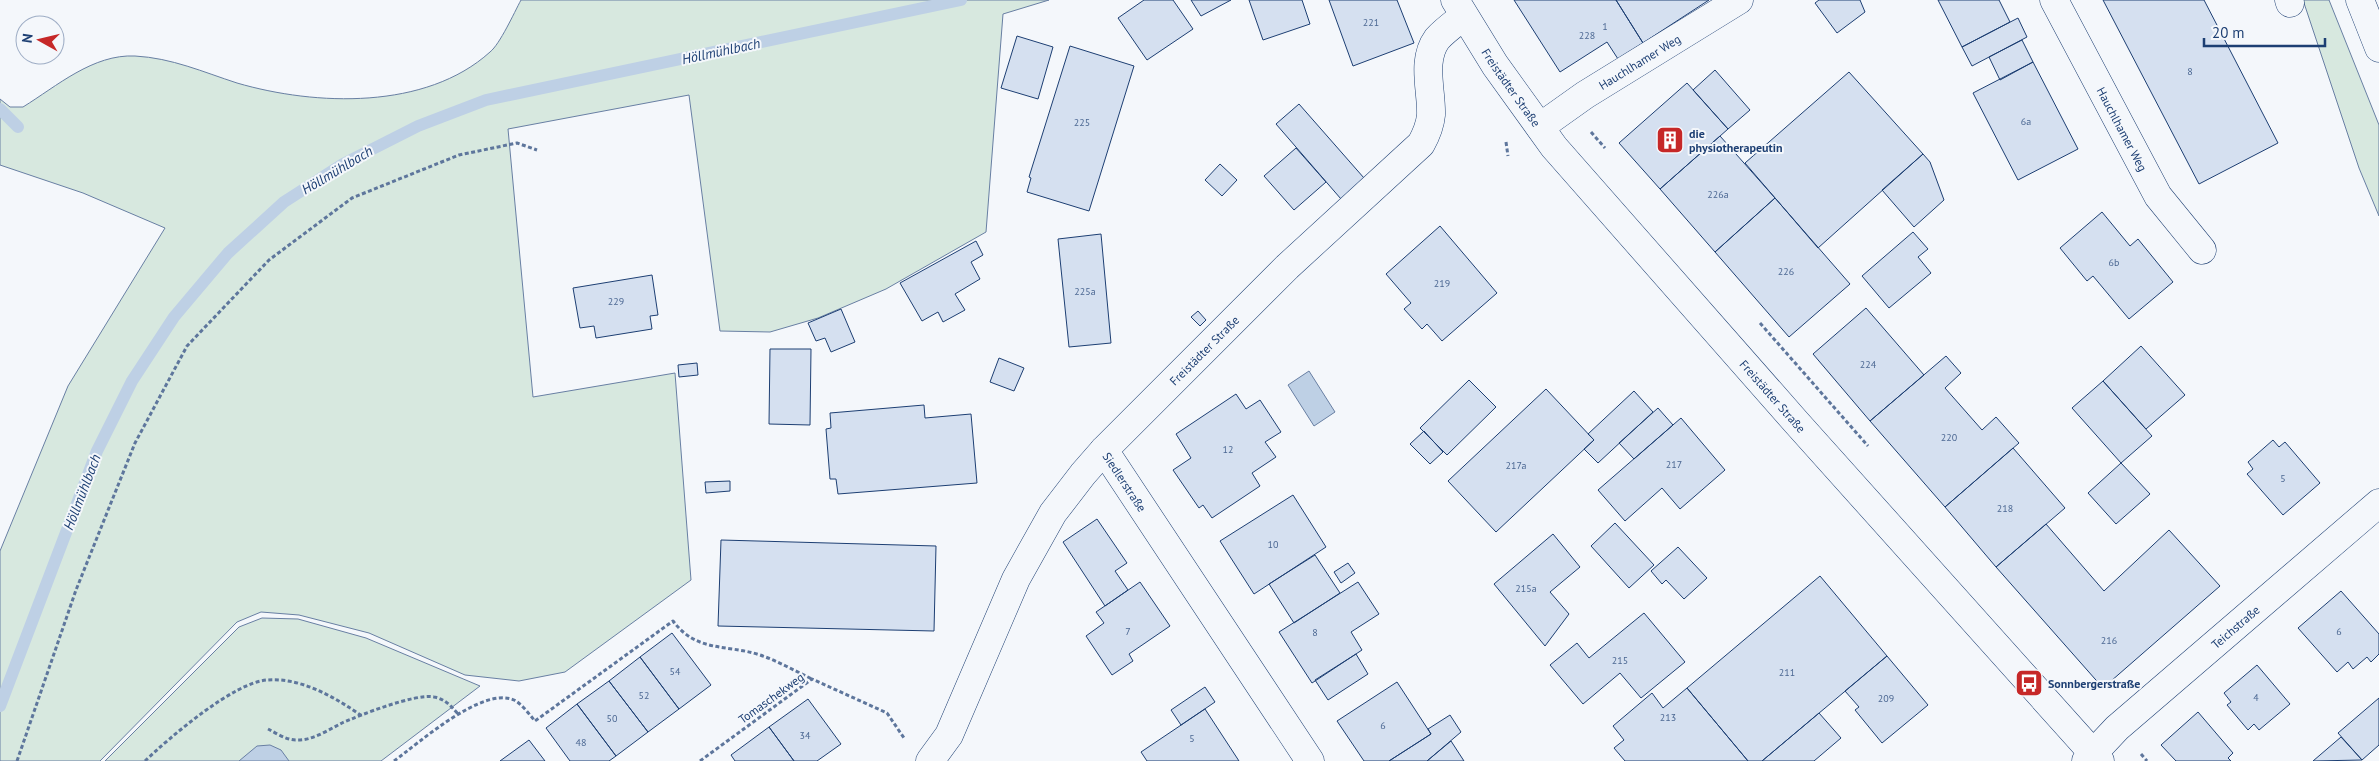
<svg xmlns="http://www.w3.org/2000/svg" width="2379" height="761" font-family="'PT Sans',sans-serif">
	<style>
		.green { fill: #d7e8df; stroke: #687fa3 }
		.water { fill: #bed0e5; stroke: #687fa3 }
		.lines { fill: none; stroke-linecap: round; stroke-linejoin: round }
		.stream { stroke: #bed0e5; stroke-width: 12 }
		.building { fill: #d5e0f0; stroke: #1d3f73 }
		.minor-casing { stroke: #1d3f73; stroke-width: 29 }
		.major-casing { stroke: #1d3f73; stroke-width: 29 }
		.highway-casing { stroke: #1d3f73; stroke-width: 29 }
		.path { stroke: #5e769c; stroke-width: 3; stroke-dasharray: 4 2.5; stroke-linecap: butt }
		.minor { stroke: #f4f7fb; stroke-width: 28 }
		.major { stroke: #f4f7fb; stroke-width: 28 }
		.highway { stroke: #f4f7fb; stroke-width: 28 }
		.labels { text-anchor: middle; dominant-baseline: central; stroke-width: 4; stroke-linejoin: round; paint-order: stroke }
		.number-label { font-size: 10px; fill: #4b6792 }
		.street-label { font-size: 12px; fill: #1d3f73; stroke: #f4f7fb }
		.poi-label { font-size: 12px; font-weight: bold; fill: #1d3f73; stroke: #f4f7fb; text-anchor: start }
		.water-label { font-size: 14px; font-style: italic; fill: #1d3f73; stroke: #f4f7fb }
	</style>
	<rect width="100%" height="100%" fill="#f4f7fb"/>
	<path class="green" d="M521 0H1049L1003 14 986 232 886 289 818 318 770 332 720 331 689 95 508 129 533 397 675 373 691 580 565 672 519 681 465 675 369 633 299 615 261 612 237 622 100 761H0V551L68 386 165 228 83 193 0 165V99L10 107H23C57 86 93 54 135 56 172 58 203 72 237 83 316 106 426 110 490 52 500 44 514 13 521 0Z
		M2303 0H2329L2379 125V216L2359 168Z
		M262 618 298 619 366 638 480 686 381 761H105L239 627Z"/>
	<path class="water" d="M1309 371 1335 412 1314 426 1288 385Z
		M270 745 281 750 289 761H239L257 746Z"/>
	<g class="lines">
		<path class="stream" d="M0 109 18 127
			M0 706 97 451 132 381 174 317 228 253 284 202 343 164 418 126 486 100 961 0"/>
	</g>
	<path class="building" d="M1144 0H1173L1193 29 1147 60 1118 18Z
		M1191 0H1231L1201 16Z
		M1249 0H1302L1310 24 1263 40Z
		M1329 0H1397L1414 43 1353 66Z
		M1514 0H1616L1643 43 1618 59 1607 42 1560 72Z
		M1616 0H1709L1643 43Z
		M1819 0H1860L1865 12 1837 33 1815 3Z
		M1938 0H1999L2010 22 1962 47Z
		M2103 0H2204L2278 143 2199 184Z
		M2018 18 2027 37 1972 66 1962 47Z
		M1017 36 1053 47 1038 99 1001 88Z
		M2022 40 2033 62 2000 80 1989 57Z
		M1070 46 1134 66 1089 211 1027 192 1031 178 1029 177Z
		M2033 62 2078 149 2018 180 1973 93Z
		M1715 70 1750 110 1728 129 1693 90Z
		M1849 72 1923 154 1818 248 1745 163Z
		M1687 83 1728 129 1660 189 1619 143Z
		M1299 104 1364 178 1341 199 1276 124Z
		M1720 136 1775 198 1715 252 1660 189Z
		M1296 148 1326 182 1294 210 1264 176Z
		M1923 154 1930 162 1944 200 1914 227 1882 190Z
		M1220 164 1237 180 1222 196 1205 180Z
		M1775 198 1850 284 1789 337 1715 252Z
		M2102 212 2130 246 2138 239 2173 282 2129 319 2093 276 2087 281 2060 248Z
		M1440 226 1497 293 1442 341 1427 324 1422 329 1404 309 1411 303 1386 274Z
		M1913 232 1928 249 1918 257 1931 273 1889 308 1862 276Z
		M1101 234 1111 343 1069 347 1058 239Z
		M976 241 983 255 971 262 980 279 955 294 965 310 943 322 938 312 922 321 900 283Z
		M652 275 658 315 650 316 652 329 596 338 594 326 580 328 573 288Z
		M1866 308 1924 375 1870 421 1813 354Z
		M841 309 855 342 831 352 825 338 816 341 808 323Z
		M1198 311 1206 320 1200 326 1191 317Z
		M2141 346 2185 395 2146 429 2103 381Z
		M770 349H811L810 425 769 424Z
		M1946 356 1961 373 1945 388 1982 430 1996 417 2019 443 1945 507 1870 421Z
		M999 358 1024 368 1014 391 990 382Z
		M697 363 698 375 679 377 678 365Z
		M1469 380 1496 407 1447 455 1420 428Z
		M2103 381 2152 436 2121 463 2072 408Z
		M1546 389 1594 440 1496 532 1448 481Z
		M1634 391 1653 412 1598 463 1584 449 1594 440 1588 434Z
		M1236 394 1246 409 1260 400 1281 432 1265 442 1276 457 1252 473 1260 486 1212 518 1203 505 1199 508 1173 470 1191 458 1176 434Z
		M924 405 925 418 971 414 977 483 838 494 836 479H830L826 429 831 428 830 413Z
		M1658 408 1673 425 1634 459 1619 443Z
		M1681 418 1725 470 1680 509 1662 488 1625 521 1598 490Z
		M1424 431 1443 452 1430 464 1410 444Z
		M2273 440 2279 447 2285 442 2320 483 2283 515 2247 474 2253 469 2248 462Z
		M2013 448 2065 508 1996 567 1945 507Z
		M2121 463 2150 494 2116 524 2088 493Z
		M730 481V491L706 493 705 482Z
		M1293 495 1326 547 1254 594 1220 541Z
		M1097 519 1127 563 1115 571 1128 590 1105 606 1063 542Z
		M1615 523 1654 565 1629 588 1591 546Z
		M2046 524 2104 591 2169 530 2220 586 2103 688 1996 567Z
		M1553 534 1580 567 1550 592 1569 614 1545 646 1494 584Z
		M721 540 936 546 934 631 718 626Z
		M1678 547 1707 578 1684 599 1666 580 1662 584 1651 571Z
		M1315 555 1340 593 1294 623 1269 584Z
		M1348 563 1355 573 1341 583 1334 572Z
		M1820 576 1887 656 1762 761H1748L1687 688Z
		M1140 582 1170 626 1129 654 1133 661 1112 675 1086 636 1104 623 1096 612Z
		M1358 582 1379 614 1351 632 1362 650 1312 683 1279 632Z
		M2341 591 2379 634V654L2371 662 2367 657 2353 669 2348 662 2337 672 2298 628Z
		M1644 613 1685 662 1641 698 1620 673 1583 704 1550 665 1577 643 1589 658Z
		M672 633 711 685 679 709 640 657Z
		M1356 654 1368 674 1328 700 1315 680Z
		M1887 656 1928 705 1882 743 1855 710 1859 707 1845 691Z
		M640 657 679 709 648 732 609 681Z
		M2257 665 2290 704 2259 730 2254 724 2248 730 2227 705 2231 702 2224 693Z
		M609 681 648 732 616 756 577 704Z
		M1397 682 1431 734 1389 761H1364L1337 721Z
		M1205 687 1215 702 1181 725 1171 710Z
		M1687 688 1748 761H1625L1614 748 1624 740 1613 726 1652 693 1663 708Z
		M2379 698V745L2362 760 2338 733Z
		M808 699 841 744 817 761H794L769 727Z
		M577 704 616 756 609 761H570L546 728Z
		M1205 709 1239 761H1147L1141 752Z
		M2198 712 2233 753 2228 758 2231 761H2176L2161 745Z
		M1819 713 1841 738 1814 761H1762Z
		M1450 715 1461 732 1427 761H1389L1431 734 1428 729Z
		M769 727 794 761H735L731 755Z
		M2341 737 2362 760 2313 761Z
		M529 740 545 761H500Z
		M1451 741 1464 761H1427Z"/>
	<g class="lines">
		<g class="minor-casing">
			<g id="minor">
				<path id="s1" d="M2054 0 2158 196 2202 250"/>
				<path d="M2289 0 2290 3"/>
				<path id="s2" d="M1540 127 1585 95 1739 0"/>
				<path id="s3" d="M1104 450 1310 761"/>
				<path id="s4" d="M930 761 949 735 1016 579 1053 513 1083 474 1104 450 1287 267 1421 144C1426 135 1430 126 1431 115 1432 91 1421 61 1437 39 1444 31 1455 23 1464 16"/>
				<path id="s5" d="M2086 761 2117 728 2379 503"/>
			</g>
		</g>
		<g class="major-casing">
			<g id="major">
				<path id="s6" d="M1455 0 1495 65 1554 147 1796 422 2100 761"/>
			</g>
		</g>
		<g class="highway-casing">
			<path id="highway" d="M2360 0 2379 48"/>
		</g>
		<path class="path" d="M1591 132 1605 148
			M1506 142 1508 156
			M1760 323 1868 446
			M268 729C276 733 286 740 296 740 312 741 328 730 342 723 360 715 416 693 434 697 445 699 451 706 458 714
			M2141 754 2147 761
			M17 761 76 590 135 443 187 346 269 260 352 198 459 155 517 143 537 150
			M145 761C169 738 234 682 267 680 301 677 336 698 362 716
			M394 761C419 743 482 686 514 700 522 704 529 714 535 721L673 621C697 653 727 644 760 655 778 661 795 671 812 679
			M700 761 812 679 887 713 904 738"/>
		<use href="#minor" class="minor"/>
		<use href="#major" class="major"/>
		<use href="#highway" class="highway"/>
	</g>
	<defs>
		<g id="building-square" transform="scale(1.4375)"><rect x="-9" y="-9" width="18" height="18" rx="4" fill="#c62828" stroke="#f4f7fb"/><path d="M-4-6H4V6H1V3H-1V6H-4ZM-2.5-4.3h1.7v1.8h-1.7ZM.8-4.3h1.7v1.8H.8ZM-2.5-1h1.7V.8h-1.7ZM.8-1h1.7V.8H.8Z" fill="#fff"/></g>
		<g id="bus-square" transform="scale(1.4375)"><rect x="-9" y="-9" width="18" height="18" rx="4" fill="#c62828" stroke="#f4f7fb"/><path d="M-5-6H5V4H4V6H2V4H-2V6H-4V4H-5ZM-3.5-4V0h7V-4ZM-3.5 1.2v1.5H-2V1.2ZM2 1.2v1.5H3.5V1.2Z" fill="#fff"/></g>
	</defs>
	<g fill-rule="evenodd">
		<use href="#building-square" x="1670" y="140"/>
		<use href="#bus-square" x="2029" y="683"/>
	</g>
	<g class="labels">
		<g class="number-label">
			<text x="1371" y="22">221</text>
			<text x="1605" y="26">1</text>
			<text x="1587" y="35">228</text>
			<text x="2190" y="71">8</text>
			<text x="2026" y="121">6a</text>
			<text x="1082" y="122">225</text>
			<text x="1718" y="194">226a</text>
			<text x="2114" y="262">6b</text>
			<text x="1786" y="271">226</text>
			<text x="1442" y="283">219</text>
			<text x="1085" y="291">225a</text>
			<text x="616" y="301">229</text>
			<text x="1868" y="364">224</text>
			<text x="1949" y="437">220</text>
			<text x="1228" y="449">12</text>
			<text x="1674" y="464">217</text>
			<text x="1516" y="465">217a</text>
			<text x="2283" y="478">5</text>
			<text x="2005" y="508">218</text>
			<text x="1273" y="544">10</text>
			<text x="1526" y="588">215a</text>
			<text x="1128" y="631">7</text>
			<text x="2339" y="631">6</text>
			<text x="1315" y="632">8</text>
			<text x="2109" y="640">216</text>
			<text x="1620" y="660">215</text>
			<text x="675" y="671">54</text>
			<text x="1787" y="672">211</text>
			<text x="644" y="695">52</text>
			<text x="2256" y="697">4</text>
			<text x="1886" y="698">209</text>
			<text x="1668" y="717">213</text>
			<text x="612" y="718">50</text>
			<text x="1383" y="725">6</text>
			<text x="805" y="735">34</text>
			<text x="1192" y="738">5</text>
			<text x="581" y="742">48</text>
		</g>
		<g class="street-label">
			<text stroke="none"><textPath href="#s2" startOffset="119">Hauchlhamer Weg</textPath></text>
			<text stroke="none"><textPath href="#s6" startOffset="104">Freistädter Straße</textPath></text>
			<text stroke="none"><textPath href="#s1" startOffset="146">Hauchlhamer Weg</textPath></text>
			<text stroke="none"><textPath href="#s4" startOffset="500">Freistädter Straße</textPath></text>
			<text stroke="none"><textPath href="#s6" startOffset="509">Freistädter Straße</textPath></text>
			<text stroke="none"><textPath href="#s3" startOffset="38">Siedlerstraße</textPath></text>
			<text stroke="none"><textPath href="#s5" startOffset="201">Teichstraße</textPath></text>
			<text transform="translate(771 698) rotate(-36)">Tomaschekweg</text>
		</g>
		<g class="poi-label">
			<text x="1689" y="133">die<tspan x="1689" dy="14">physiotherapeutin</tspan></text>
			<text x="2048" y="683">Sonnbergerstraße</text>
		</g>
		<g class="water-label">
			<text transform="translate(721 51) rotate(-12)">Höllmühlbach</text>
			<text transform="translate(337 170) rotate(-31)">Höllmühlbach</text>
			<text transform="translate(82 492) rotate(-69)">Höllmühlbach</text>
		</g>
	</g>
	<g transform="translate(40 40) rotate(278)"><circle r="24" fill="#f4f7fb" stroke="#9eadc5"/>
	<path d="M0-4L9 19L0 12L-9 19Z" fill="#c62828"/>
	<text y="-8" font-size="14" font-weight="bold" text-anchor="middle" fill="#1d3f73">N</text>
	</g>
	<path d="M2204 38v8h121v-8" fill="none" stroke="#1d3f73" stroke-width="2.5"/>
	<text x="2212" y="38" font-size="15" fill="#1d3f73" stroke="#f4f7fb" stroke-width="4" paint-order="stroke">20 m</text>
</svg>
